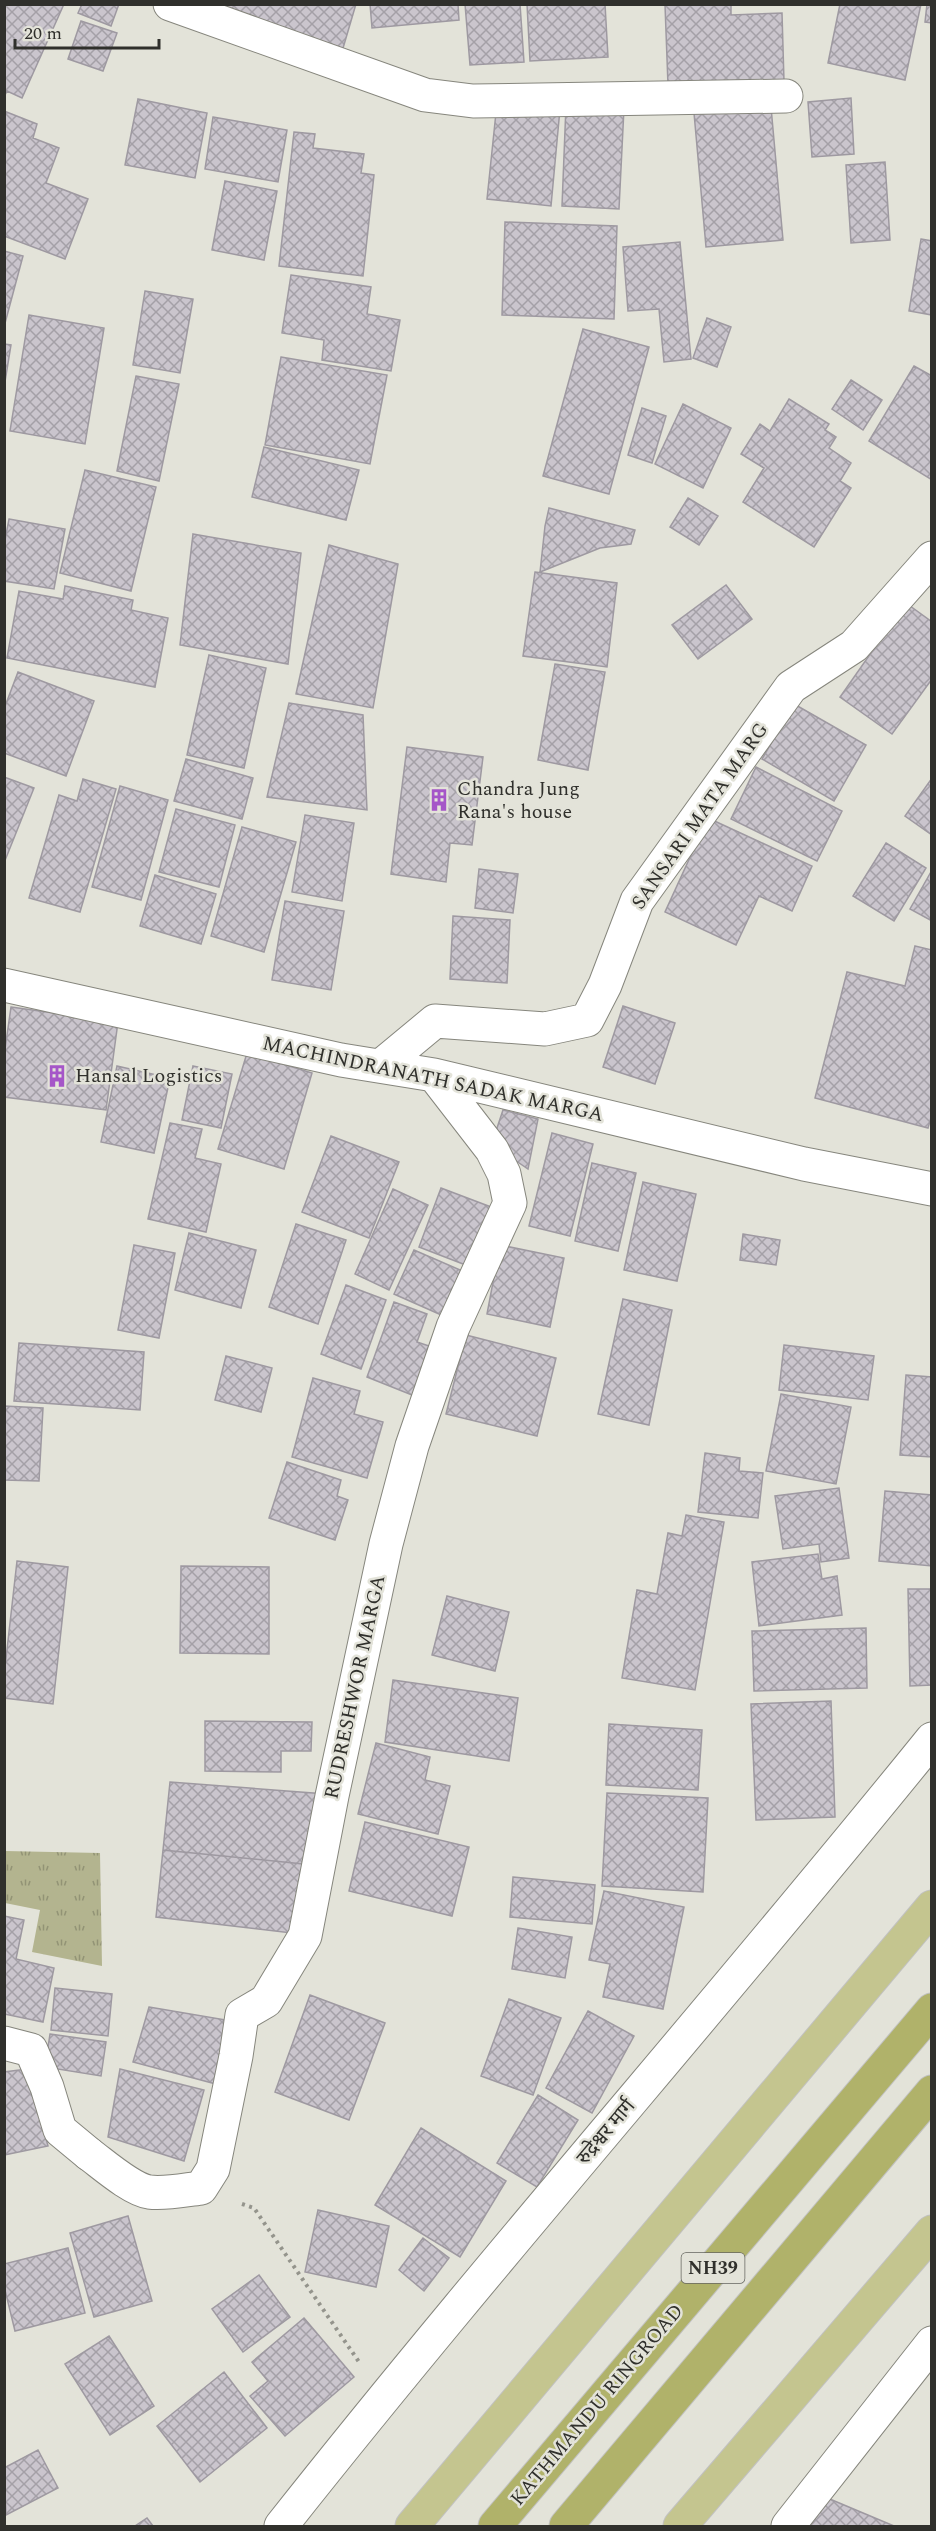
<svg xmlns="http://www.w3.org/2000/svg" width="936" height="2531" font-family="Spectral,'Noto Sans Devanagari',serif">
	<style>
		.grass { fill: url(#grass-tufts) }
		.building { fill: url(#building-cross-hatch); stroke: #9e99a1; stroke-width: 1.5 }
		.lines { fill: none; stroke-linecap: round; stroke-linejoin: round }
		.pedestrian-casing { stroke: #86867d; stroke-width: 35 }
		.minor-casing { stroke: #86867d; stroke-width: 35 }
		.primary-casing { stroke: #c1c1c0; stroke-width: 35 }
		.trunk-casing { stroke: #c1c1c0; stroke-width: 35 }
		.path { stroke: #94948c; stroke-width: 4; stroke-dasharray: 3 4.5; stroke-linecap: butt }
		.pedestrian { stroke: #fff; stroke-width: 33 }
		.minor { stroke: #fff; stroke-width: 33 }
		.primary { stroke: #c4c58f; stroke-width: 33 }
		.trunk { stroke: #b0b26a; stroke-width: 33 }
		.labels { text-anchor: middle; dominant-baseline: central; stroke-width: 5; stroke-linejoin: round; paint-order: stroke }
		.shield { fill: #e3e3d9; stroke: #666660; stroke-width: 1.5 }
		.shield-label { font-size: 18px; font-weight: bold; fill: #30302c }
		.poi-label { font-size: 20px; fill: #30302c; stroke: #e3e3d9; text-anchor: start }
		.street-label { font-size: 20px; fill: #30302c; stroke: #e3e3d9 }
	</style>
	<defs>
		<pattern id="grass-tufts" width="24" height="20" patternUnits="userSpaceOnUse" patternTransform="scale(1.5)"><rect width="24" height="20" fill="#b3b48f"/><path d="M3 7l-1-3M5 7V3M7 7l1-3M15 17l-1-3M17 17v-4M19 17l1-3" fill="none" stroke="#929375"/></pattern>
		<pattern id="building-cross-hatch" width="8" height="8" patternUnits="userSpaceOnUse" patternTransform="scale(1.5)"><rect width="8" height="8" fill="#cac5cd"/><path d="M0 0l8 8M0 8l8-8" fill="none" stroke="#a4a0a7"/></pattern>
	</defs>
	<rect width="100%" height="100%" fill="#e3e3d9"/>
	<path class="grass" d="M5 1851 100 1853 102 1966 32 1952 40 1910 5 1903Z"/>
	<path class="building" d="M4 4H64L22 98 7 91 4 97Z
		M82 4H119L111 26 78 13Z
		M196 4H356L341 55Z
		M370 4H458L459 20 372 28Z
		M465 4H520L524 62 470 65Z
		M527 4H605L608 57 530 61Z
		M731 4V15L782 13 784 81 668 85 665 5Z
		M840 4H921L905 80 828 63Z
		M927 4H932V23L925 22Z
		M81 21 117 33 103 71 68 59Z
		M851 98 854 154 812 157 808 102Z
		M138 99 207 113 195 178 125 165Z
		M497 103 560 109 551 206 487 199Z
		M566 105 624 108 619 209 562 206Z
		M771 107 783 240 706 247 694 113Z
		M4 111 37 124 33 138 59 148 46 183 88 199 65 259 4 236Z
		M213 117 287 130 278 182 205 169Z
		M294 132 315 134 313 148 364 154 361 173 374 175 363 276 279 266Z
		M885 162 890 240 851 243 846 165Z
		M225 181 277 191 264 260 212 250Z
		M505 222 617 226 614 319 502 315Z
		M921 239 932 241V315L909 311Z
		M680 242 691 359 664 362 659 309 628 311 623 247Z
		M4 251 23 256 4 327Z
		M291 275 371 287 367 314 400 320 391 371 322 360 324 340 282 333Z
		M145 291 193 299 180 373 133 365Z
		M29 315 104 328 85 444 10 431Z
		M707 318 731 327 717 367 693 358Z
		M583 329 649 347 609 494 543 476Z
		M4 344 11 345 4 388Z
		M281 357 387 375 370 464 265 445Z
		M914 366 932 376V480L869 441Z
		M136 376 179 384 159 481 117 471Z
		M851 380 882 400 863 430 832 409Z
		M789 399 829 424 825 430 836 437 829 448 851 463 840 481 851 488 814 547 743 502 764 468 741 454 760 424 770 431Z
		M683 404 731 428 703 488 655 464Z
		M642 408 666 416 652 463 628 455Z
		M264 447 359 470 346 520 252 497Z
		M85 470 156 487 131 591 60 573Z
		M688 498 718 516 699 545 670 527Z
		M549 508 635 530 631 544 600 548 540 572 545 526Z
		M9 519 65 529 54 589 4 581V545Z
		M193 534 301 553 288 664 180 645Z
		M329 545 398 564 373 708 296 694Z
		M535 572 617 583 607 667 523 656Z
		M726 585 752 619 698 659 672 625Z
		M65 586 133 600 131 610 168 618 155 687 7 658 19 591 63 599Z
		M906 603 932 622V679L892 734 840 697Z
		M209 655 266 668 244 768 187 755Z
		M555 664 605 672 588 770 538 760Z
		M18 672 94 701 66 776 4 753V709Z
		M289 703 363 715 367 810 267 797Z
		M794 704 866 745 834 801 762 759Z
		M407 747 483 757 472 845 450 843 446 882 391 874Z
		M186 759 253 778 242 819 174 801Z
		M756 767 842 811 817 861 731 819Z
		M4 777 34 788 4 863Z
		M932 778V835L905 816Z
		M83 779 116 789 80 912 29 898 59 795 77 801Z
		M120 786 168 800 141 900 92 887Z
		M176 809 235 825 219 887 159 872Z
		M305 815 354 823 342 901 292 892Z
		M708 818 812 866 792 911 759 896 736 945 665 912Z
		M242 827 296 842 264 952 211 936Z
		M886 843 926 868 894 921 853 896Z
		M479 869 518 874 513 913 475 908Z
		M932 870V921L910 909Z
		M155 875 216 894 201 944 140 926Z
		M285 901 344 911 331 990 272 980Z
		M453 916 510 920 507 983 450 979Z
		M915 946 932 950V1114L928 1128 815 1098 847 972 905 986Z
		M623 1006 675 1023 655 1084 603 1067Z
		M11 1007 118 1022 106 1110 4 1097V1056Z
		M247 1053 312 1073 284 1169 218 1149Z
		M117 1066 170 1078 154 1153 101 1142Z
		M193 1066 232 1074 221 1128 182 1120Z
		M503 1110 538 1119 528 1169 509 1156 493 1140Z
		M170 1123 202 1129 195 1158 221 1164 206 1232 148 1219Z
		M552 1133 593 1144 570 1236 529 1226Z
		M331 1136 399 1162 369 1238 302 1212Z
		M592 1163 636 1173 618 1251 575 1241Z
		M643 1182 696 1194 677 1281 624 1270Z
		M441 1188 499 1210 476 1269 419 1247Z
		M393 1189 428 1205 389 1290 355 1274Z
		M296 1224 346 1240 318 1324 269 1307Z
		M189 1233 256 1250 241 1308 175 1290Z
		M743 1234 780 1240 776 1265 740 1260Z
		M134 1245 175 1253 159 1338 118 1330Z
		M500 1245 564 1258 550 1327 487 1314Z
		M414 1250 467 1273 448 1318 394 1294Z
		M346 1285 386 1300 361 1369 321 1354Z
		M623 1299 672 1310 649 1425 598 1414Z
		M394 1302 427 1314 417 1342 441 1350 422 1399 367 1377Z
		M466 1335 556 1358 537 1436 446 1414Z
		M19 1343 144 1352 140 1410 14 1401Z
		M784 1345 874 1356 868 1400 779 1390Z
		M226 1356 272 1368 261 1412 215 1400Z
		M906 1375 932 1377V1457L900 1455Z
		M313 1378 360 1391 354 1414 383 1422 367 1478 292 1457Z
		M781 1394 851 1407 836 1484 766 1471Z
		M4 1406 43 1408 39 1481 4 1480Z
		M705 1453 740 1458 739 1471 763 1473 758 1518 698 1512Z
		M287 1462 341 1480 337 1496 348 1500 335 1540 269 1518Z
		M839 1488 849 1558 821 1562 819 1544 783 1549 775 1496Z
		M885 1491 932 1495V1566L879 1561Z
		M686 1515 724 1522 695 1690 622 1678 637 1590 657 1594 668 1533 682 1536Z
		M818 1554 822 1579 837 1576 842 1615 759 1626 752 1562Z
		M17 1561 68 1567 53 1704 4 1698V1676Z
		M181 1566 269 1567V1654L180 1653Z
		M908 1589H932V1685L910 1686Z
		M447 1596 509 1612 495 1671 432 1655Z
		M866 1628 867 1688 754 1691 752 1631Z
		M393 1680 518 1698 509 1761 385 1742Z
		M831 1701 835 1817 756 1820 751 1704Z
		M205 1721 312 1722 311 1751H281V1772L205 1771Z
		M609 1724 702 1730 698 1790 606 1785Z
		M376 1743 430 1757 425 1780 450 1786 438 1834 358 1814Z
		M170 1782 326 1794 313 1865 163 1850Z
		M607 1793 708 1798 703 1892 602 1886Z
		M365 1822 469 1847 452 1916 349 1891Z
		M163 1850 313 1865 300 1934 156 1917Z
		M513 1877 595 1885 592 1924 510 1917Z
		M604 1891 684 1907 663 2009 603 1997 610 1964 589 1960Z
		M4 1916 24 1920 16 1959 54 1968 43 2022 4 2014Z
		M518 1928 572 1937 565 1978 512 1969Z
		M55 1988 112 1994 108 2036 51 2030Z
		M310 1995 385 2023 349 2120 275 2092Z
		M509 1999 561 2018 533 2095 481 2076Z
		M149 2007 232 2021 216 2084 133 2062Z
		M588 2011 634 2036 592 2113 546 2088Z
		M50 2034 106 2042 101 2076 45 2067Z
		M27 2069 48 2146 4 2155V2072Z
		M120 2069 204 2090 184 2161 108 2137Z
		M538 2095 578 2120 537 2187 497 2163Z
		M421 2128 506 2181 460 2257 375 2205Z
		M318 2210 389 2226 376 2287 305 2272Z
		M128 2216 152 2301 94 2317 70 2233Z
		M423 2238 449 2258 424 2291 399 2270Z
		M68 2248 85 2313 15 2331 4 2286V2264Z
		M259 2275 290 2317 243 2352 212 2309Z
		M304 2318 354 2377 285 2436 250 2396 268 2381 252 2362Z
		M109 2336 154 2406 110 2435 65 2364Z
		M224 2372 267 2428 200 2482 157 2426Z
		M38 2450 58 2488 6 2515 4 2468Z
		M825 2497 894 2526H807Z
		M147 2518 153 2526H135Z"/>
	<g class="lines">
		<g class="pedestrian-casing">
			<path id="pedestrian" d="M4 2043 31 2050 47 2087 60 2130 89 2154"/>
		</g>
		<g class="minor-casing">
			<path id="minor" d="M170 4 425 95 473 101 786 96
				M4 985 341 1060 434 1075 804 1164 932 1189
				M382 1065 435 1021 545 1029 587 1020 605 985 637 901 791 687 854 646 932 558
				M89 2154C104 2165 131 2189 149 2192 166 2194 184 2190 201 2188L213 2169 236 2056 242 2015 266 2001 305 1936 332 1796 386 1544 412 1446 453 1327 510 1203 504 1174 492 1150 434 1075
				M281 2526C492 2259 718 2004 932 1739
				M788 2526 932 2343"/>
		</g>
		<g class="primary-casing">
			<path id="primary" d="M412 2526 932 1907
				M680 2526 932 2232"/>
		</g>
		<g class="trunk-casing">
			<path id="trunk" d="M495 2526 932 2010
				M566 2526 932 2092"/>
		</g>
		<path class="path" d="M242 2204 254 2208 359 2362"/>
		<use href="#pedestrian" class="pedestrian"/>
		<use href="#minor" class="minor"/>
		<use href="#primary" class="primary"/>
		<use href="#trunk" class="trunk"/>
	</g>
	<defs>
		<g id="building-bare" transform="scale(1.8)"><path d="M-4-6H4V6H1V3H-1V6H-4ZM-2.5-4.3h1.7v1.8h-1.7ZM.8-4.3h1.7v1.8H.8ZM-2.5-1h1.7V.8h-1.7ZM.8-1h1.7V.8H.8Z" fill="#a556c8" stroke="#e3e3d9" stroke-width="2.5" paint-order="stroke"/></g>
	</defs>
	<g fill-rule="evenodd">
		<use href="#building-bare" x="439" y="800"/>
		<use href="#building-bare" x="57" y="1076"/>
	</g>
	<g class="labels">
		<rect class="shield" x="681.5" y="2253" width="63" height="30" rx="4.5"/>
		<g class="shield-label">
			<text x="713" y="2268">NH39</text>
		</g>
		<g class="poi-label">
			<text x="457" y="789">Chandra Jung<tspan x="457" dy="23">Rana's house</tspan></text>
			<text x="75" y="1076">Hansal Logistics</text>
		</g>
		<g class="street-label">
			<text transform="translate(700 816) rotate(-55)">SANSARI MATA MARG</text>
			<text transform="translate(433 1079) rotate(12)">MACHINDRANATH SADAK MARGA</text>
			<text transform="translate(355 1687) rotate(-78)">RUDRESHWOR MARGA</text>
			<text transform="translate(606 2132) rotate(-50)">रुद्रेश्वर मार्ग</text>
			<text transform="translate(597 2405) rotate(-50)">KATHMANDU RINGROAD</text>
		</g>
	</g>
	<rect width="936" height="2531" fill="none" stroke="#30302c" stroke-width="12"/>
	<path d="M15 39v9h144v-9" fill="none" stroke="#30302c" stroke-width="3"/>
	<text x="24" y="39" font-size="18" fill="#30302c" stroke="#e3e3d9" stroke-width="4.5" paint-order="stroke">20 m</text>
</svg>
